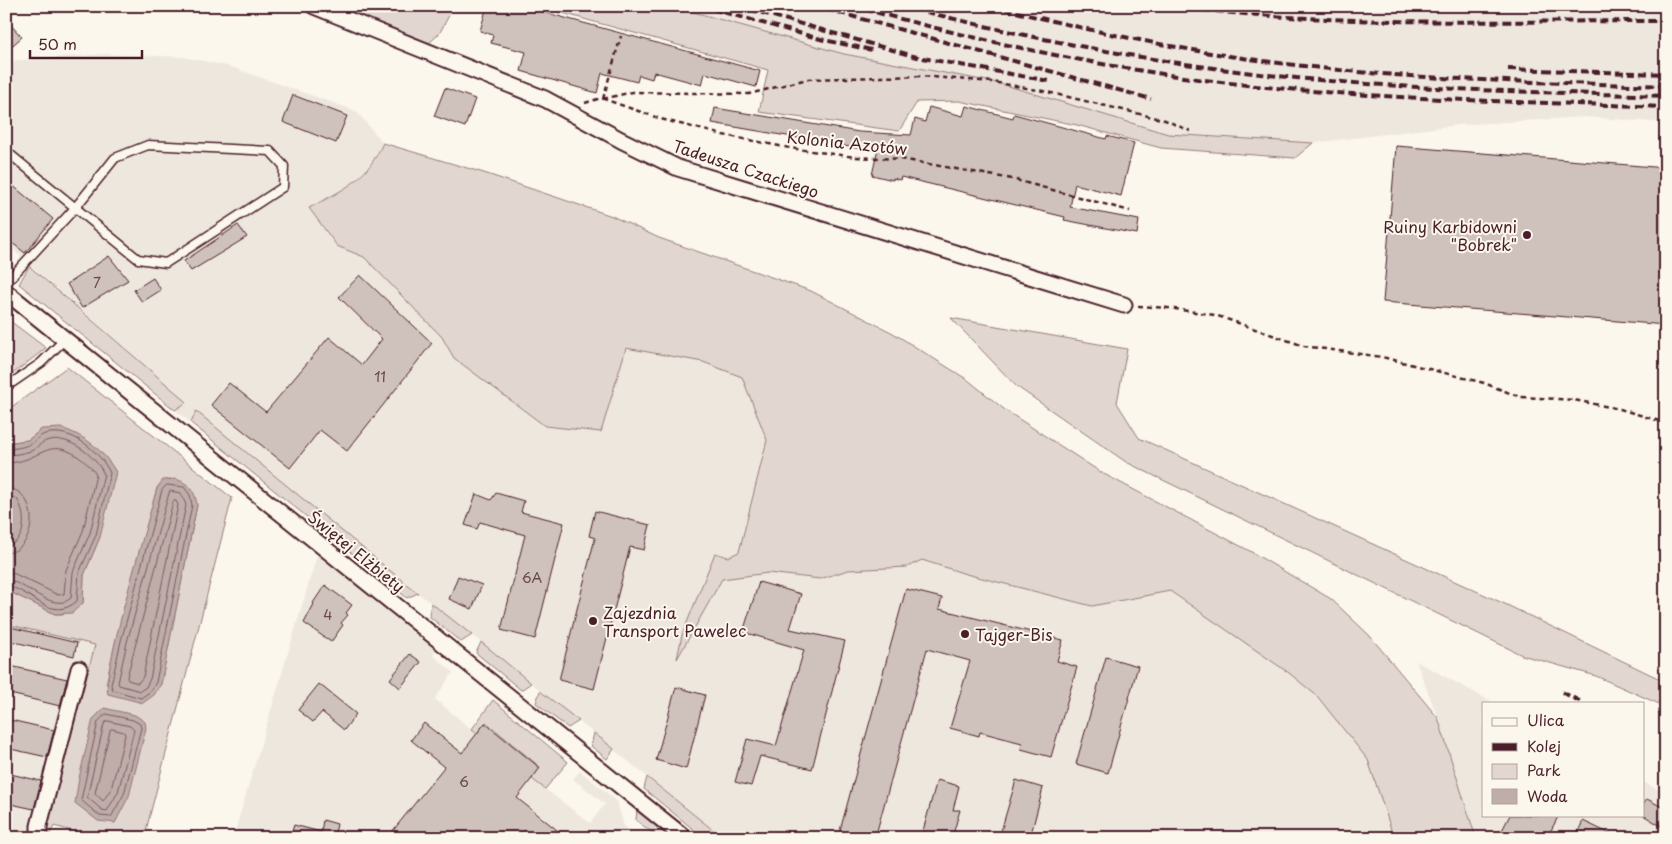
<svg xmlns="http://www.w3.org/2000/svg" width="1672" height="844" font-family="'Playpen Sans',sans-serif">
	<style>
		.built { fill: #eee7de }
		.green { fill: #e2d7d0; stroke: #967b7e; fill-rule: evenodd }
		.water { fill: #bfadaa; stroke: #907477 }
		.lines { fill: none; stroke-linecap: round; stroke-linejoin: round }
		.shore { stroke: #79585e; stroke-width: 1 }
		.building { fill: #cfc2bc; stroke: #4a1f2b }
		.service-casing { stroke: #4a1f2b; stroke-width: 11 }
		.minor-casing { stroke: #4a1f2b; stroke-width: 19 }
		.path { stroke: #4a1f2b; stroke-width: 2.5; stroke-dasharray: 5 4; stroke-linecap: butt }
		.service { stroke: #fbf7ec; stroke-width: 8 }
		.minor { stroke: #fbf7ec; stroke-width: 15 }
		.rail { stroke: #4a1f2b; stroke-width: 4; stroke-dasharray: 8 4; stroke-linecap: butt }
		.poi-dot { fill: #4a1f2b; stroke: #fbf7ec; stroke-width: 2 }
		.labels { text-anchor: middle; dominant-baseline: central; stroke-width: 4; stroke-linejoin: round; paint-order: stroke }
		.number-label { font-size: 14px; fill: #6b484f }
		.street-label { font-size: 16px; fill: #4a1f2b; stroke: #fbf7ec }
		.poi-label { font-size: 16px; fill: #4a1f2b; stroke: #fbf7ec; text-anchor: start }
	</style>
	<rect width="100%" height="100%" fill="#fbf7ec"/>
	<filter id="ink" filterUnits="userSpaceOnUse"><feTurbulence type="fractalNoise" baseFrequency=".02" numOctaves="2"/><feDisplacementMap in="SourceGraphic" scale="10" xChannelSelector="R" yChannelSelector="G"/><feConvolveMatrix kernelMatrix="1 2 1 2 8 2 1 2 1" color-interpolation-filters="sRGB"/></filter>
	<g filter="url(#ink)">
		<path class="built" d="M672 6H1666V123L1584 117 1458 125 1313 143 1168 134 998 83 844 54Z
			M106 54 184 57 231 67 356 111 383 143 377 155 355 183 309 208 336 246 364 256 442 337 454 358 572 429 601 432 626 348 703 362 742 377 767 440 739 552 728 557 715 553 678 657 722 579 768 573 820 579 848 570 907 567 922 560 966 574 1092 606 1170 591 1289 673 1317 696 1368 760 1394 838H723L472 635 410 587 196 411 191 423 175 410 187 402 6 244V61Z
			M318 552 435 648 434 656 453 672 435 699 476 733 485 722 541 767 532 779 590 823 605 804 573 779 580 771 617 801 624 827 638 838H233Z
			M6 624 95 645 44 838H6Z
			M1416 661 1494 703H1483V815H1643V782L1666 794V838H1476L1438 718Z"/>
		<path class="green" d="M330 6H454L439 34 429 43Z
			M537 6H672L844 54 998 83 1168 134 1313 143 1295 158 1161 148 1077 125 959 101 917 102 899 131 759 112 768 70Z
			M383 143 484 173 612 216 659 238 811 291 893 333 968 380 1005 410 1102 473 1248 550 1331 599 1369 635 1438 718 1476 838H1394L1368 760 1317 696 1289 673 1170 591 1092 606 966 574 922 560 907 567 848 570 820 579 768 573 722 579 677 659 682 635 715 553 728 557 739 552 767 440 742 377 703 362 626 348 601 432 545 426 454 358 442 337 364 257 337 246 309 208C344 189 365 182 383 143Z
			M29 266 187 402 175 410 19 284Z
			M6 318 46 348 6 379Z
			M951 318 1127 349 1117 403 1139 438 1507 605 1666 682V707L1596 676 1522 655 1126 462 1016 386Z
			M67 367 232 498 144 838H99L54 826 48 838H44L95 645 6 624V590L55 614H62L83 603 84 575 100 537 42 429 28 440 6 443V411ZM163 480 197 505 161 684H106L116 639 157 488Z
			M196 411 410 587 418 593 407 598 191 423Z
			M431 603 472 635 461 642 430 617Z
			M481 642 531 683 521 690 476 653Z
			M540 691 579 721 568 728 536 703Z
			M493 700 568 762 545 789 532 779 540 767 486 722 477 733 472 729Z
			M594 733 614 749 607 759 591 746Z
			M647 777 723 838H704L644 789Z
			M637 810 671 838H659L636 820Z"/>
		<path class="water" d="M61 428C86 436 103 450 116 472L100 537 84 575 83 603 72 613 55 614 6 590V539L11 526 12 513 6 503V443L28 440 42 429Z
			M176 479C190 484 195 491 197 505L161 684 154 695 143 703 108 694C101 676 149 518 157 488L163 480Z
			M104 708 135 715 145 722 146 728 129 796 115 823 98 821 75 803 79 778 93 719Z"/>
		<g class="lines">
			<path class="shore" d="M6 449C14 449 26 447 32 443 36 440 41 435 45 434 71 427 100 451 110 473L96 535 79 573 77 601C51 624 31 589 6 586
				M6 455C14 455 26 453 33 450 38 447 42 442 46 441 67 433 96 456 104 474L90 533 73 572 71 598C53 614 25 581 6 580
				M6 463C40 463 48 434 80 458 86 463 92 467 96 475L83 531 66 570 64 594 58 595 15 574 6 572
				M167 485 184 487 190 495 192 505 156 682 151 691 141 698 113 690 111 685 121 641 162 490Z
				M6 488C40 489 39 551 6 553
				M170 491 181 493 186 505 150 679 146 687 140 691 119 685 118 683 127 642Z
				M6 495 17 499C26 512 28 544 6 545
				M176 501 178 505 143 677 138 683 128 680 127 677 173 502Z
				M106 714 133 720 140 724 141 728 124 794 111 817 100 816 81 800 98 722Z
				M108 721 130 726 134 730 118 792 107 811 102 810 87 797 104 724Z
				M112 729 124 732 125 735 111 789 103 801 95 793 110 731Z"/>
		</g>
		<path class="building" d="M487 6H521L760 71 756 87 705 73 702 85 654 72 652 79 639 75 637 82 602 73 597 93 521 71 526 52 491 43 493 35 480 31Z
			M6 20 22 37 6 51Z
			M445 88 475 99 465 127 434 116Z
			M293 95 347 116 336 143 283 122Z
			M966 106 1013 118 1014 114 1106 139 1107 136 1134 143 1121 196 1075 184 1070 207 1139 220 1137 234 1064 220 1065 217 901 177 900 180 893 178V180L872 175 878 148H856L712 123 715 108 859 132 911 135 915 119 925 122 929 107 963 116Z
			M1396 146 1666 168V325L1383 302Z
			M6 180 53 219 25 253 6 238Z
			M238 225 247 237 191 271 184 261Z
			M109 256 128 280 82 308 67 284Z
			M360 275 432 343 347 451 320 430 290 468 211 405 229 383 266 412 329 337 362 365 382 339 339 297Z
			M153 278 161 290 142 302 134 290Z
			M496 493 524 501 521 512 564 523 535 639 501 630 525 535 480 522 477 529 465 525 476 494 491 500Z
			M595 511 650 525 644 550 630 547 594 689 559 680 595 538 589 536Z
			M458 576 482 585 472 609 449 599Z
			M759 582 801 594 790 629 845 641 812 769 760 756 751 786 735 782 747 739 776 746 804 650 743 632Z
			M325 585 352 605 346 613 348 615 341 623 343 625 331 642 304 623 314 604 313 603Z
			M906 589 942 598 939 609 1063 640 1057 661 1077 667 1051 757 1021 749 1022 743 980 732 979 736 950 728 970 661 927 649 875 838H838Z
			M6 626 77 643 74 656 6 640Z
			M410 654 421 662 400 688 390 679Z
			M1106 657 1138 666 1108 773 1076 764Z
			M6 665 67 679 60 706 6 693Z
			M319 684 356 714 344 730 322 712 313 722 298 710Z
			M676 687 705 695 686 769 656 760Z
			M6 719 54 730 47 757 6 748Z
			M424 723 462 753 485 723 540 768 517 798 567 838H535L525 830 519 838H387L444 767 411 740Z
			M6 773 41 781 34 809 6 803Z
			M937 780 959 786 953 810H960L952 838H921Z
			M1016 780 1043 788 1030 838H999Z
			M1647 799 1666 809V829L1643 815V805Z
			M1510 815H1559L1547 838H1498Z
			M323 820 337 824 334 838H290L294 825 321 832Z
			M1583 821 1619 838H1575Z"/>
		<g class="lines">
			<g class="service-casing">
				<path id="service" d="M6 151 138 259 166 263 283 187 284 166 270 151 148 145 115 158 75 208 6 283
					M6 387 41 363 65 339"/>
			</g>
			<g class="minor-casing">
				<path id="minor" d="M314 6 545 99 621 140 678 168 1124 305
					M6 292 685 838
					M39 838V826L79 669"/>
			</g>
			<path class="path" d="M603 99 632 92 749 94 807 79 921 76 993 82 1043 91 1165 120 1190 131
				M603 99 621 36
				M585 103 601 98 661 119 723 135 790 148 855 157 901 159 1012 179 1130 211
				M1138 306 1168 308 1215 315 1304 346 1382 357 1484 383 1520 397 1574 400 1620 409 1666 423"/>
			<use href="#service" class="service"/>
			<use href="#minor" class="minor"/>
			<path class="rail" d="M701 6 824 40 872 50
				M738 6 917 57 1049 81
				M815 6 1151 99
				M853 6C988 44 1126 73 1266 87 1399 100 1532 102 1666 107
				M903 6C1029 39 1157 63 1287 77 1413 90 1540 92 1666 96
				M993 6C1096 33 1199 54 1304 66 1424 81 1545 82 1666 86
				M1168 6C1333 27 1499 21 1666 21
				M1508 69 1666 74
				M1562 692 1583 703"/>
		</g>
	</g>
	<g class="poi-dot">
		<circle cx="1527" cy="235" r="5"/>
		<circle cx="593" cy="621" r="5"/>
		<circle cx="965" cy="634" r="5"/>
	</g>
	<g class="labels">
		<g class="number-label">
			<text x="97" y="282">7</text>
			<text x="380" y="376">11</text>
			<text x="532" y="577">6A</text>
			<text x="328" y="614">4</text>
			<text x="464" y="781">6</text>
		</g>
		<g class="street-label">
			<text transform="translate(847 142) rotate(6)">Kolonia Azotów</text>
			<text transform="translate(746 168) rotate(18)">Tadeusza Czackiego</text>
			<text transform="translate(357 551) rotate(39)">Świętej Elżbiety</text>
		</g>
		<g class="poi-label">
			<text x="1517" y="226" text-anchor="end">Ruiny Karbidowni<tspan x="1517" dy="18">"Bobrek"</tspan></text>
			<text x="603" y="612">Zajezdnia<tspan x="603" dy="18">Transport Pawelec</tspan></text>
			<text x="975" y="634">Tajger-Bis</text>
		</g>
	</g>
	<rect width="1672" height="844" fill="none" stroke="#fbf7ec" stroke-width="25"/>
	<rect x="12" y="12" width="1647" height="819" fill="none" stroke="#4a1f2b" stroke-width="2" filter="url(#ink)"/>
	<rect x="1482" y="702" width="162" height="115" fill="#fbf7ec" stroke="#b4a19f"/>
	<rect x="1492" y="718" width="25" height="8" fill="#fbf7ec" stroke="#b4a19f"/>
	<text x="1527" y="726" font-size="15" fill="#4a1f2b">Ulica</text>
	<rect x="1492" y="743" width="25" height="8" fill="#4a1f2b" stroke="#b4a19f"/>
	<text x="1527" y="752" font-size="15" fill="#4a1f2b">Kolej</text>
	<rect x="1492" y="764" width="25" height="15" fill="#e2d7d0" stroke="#b4a19f"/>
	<text x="1527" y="776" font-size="15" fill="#4a1f2b">Park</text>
	<rect x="1492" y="789" width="25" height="15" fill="#bfadaa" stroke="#b4a19f"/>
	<text x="1527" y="802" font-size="15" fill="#4a1f2b">Woda</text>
	<path d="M30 50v8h112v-8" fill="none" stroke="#4a1f2b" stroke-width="2.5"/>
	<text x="38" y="50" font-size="15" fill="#4a1f2b" stroke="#fbf7ec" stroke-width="4" paint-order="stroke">50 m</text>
</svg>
